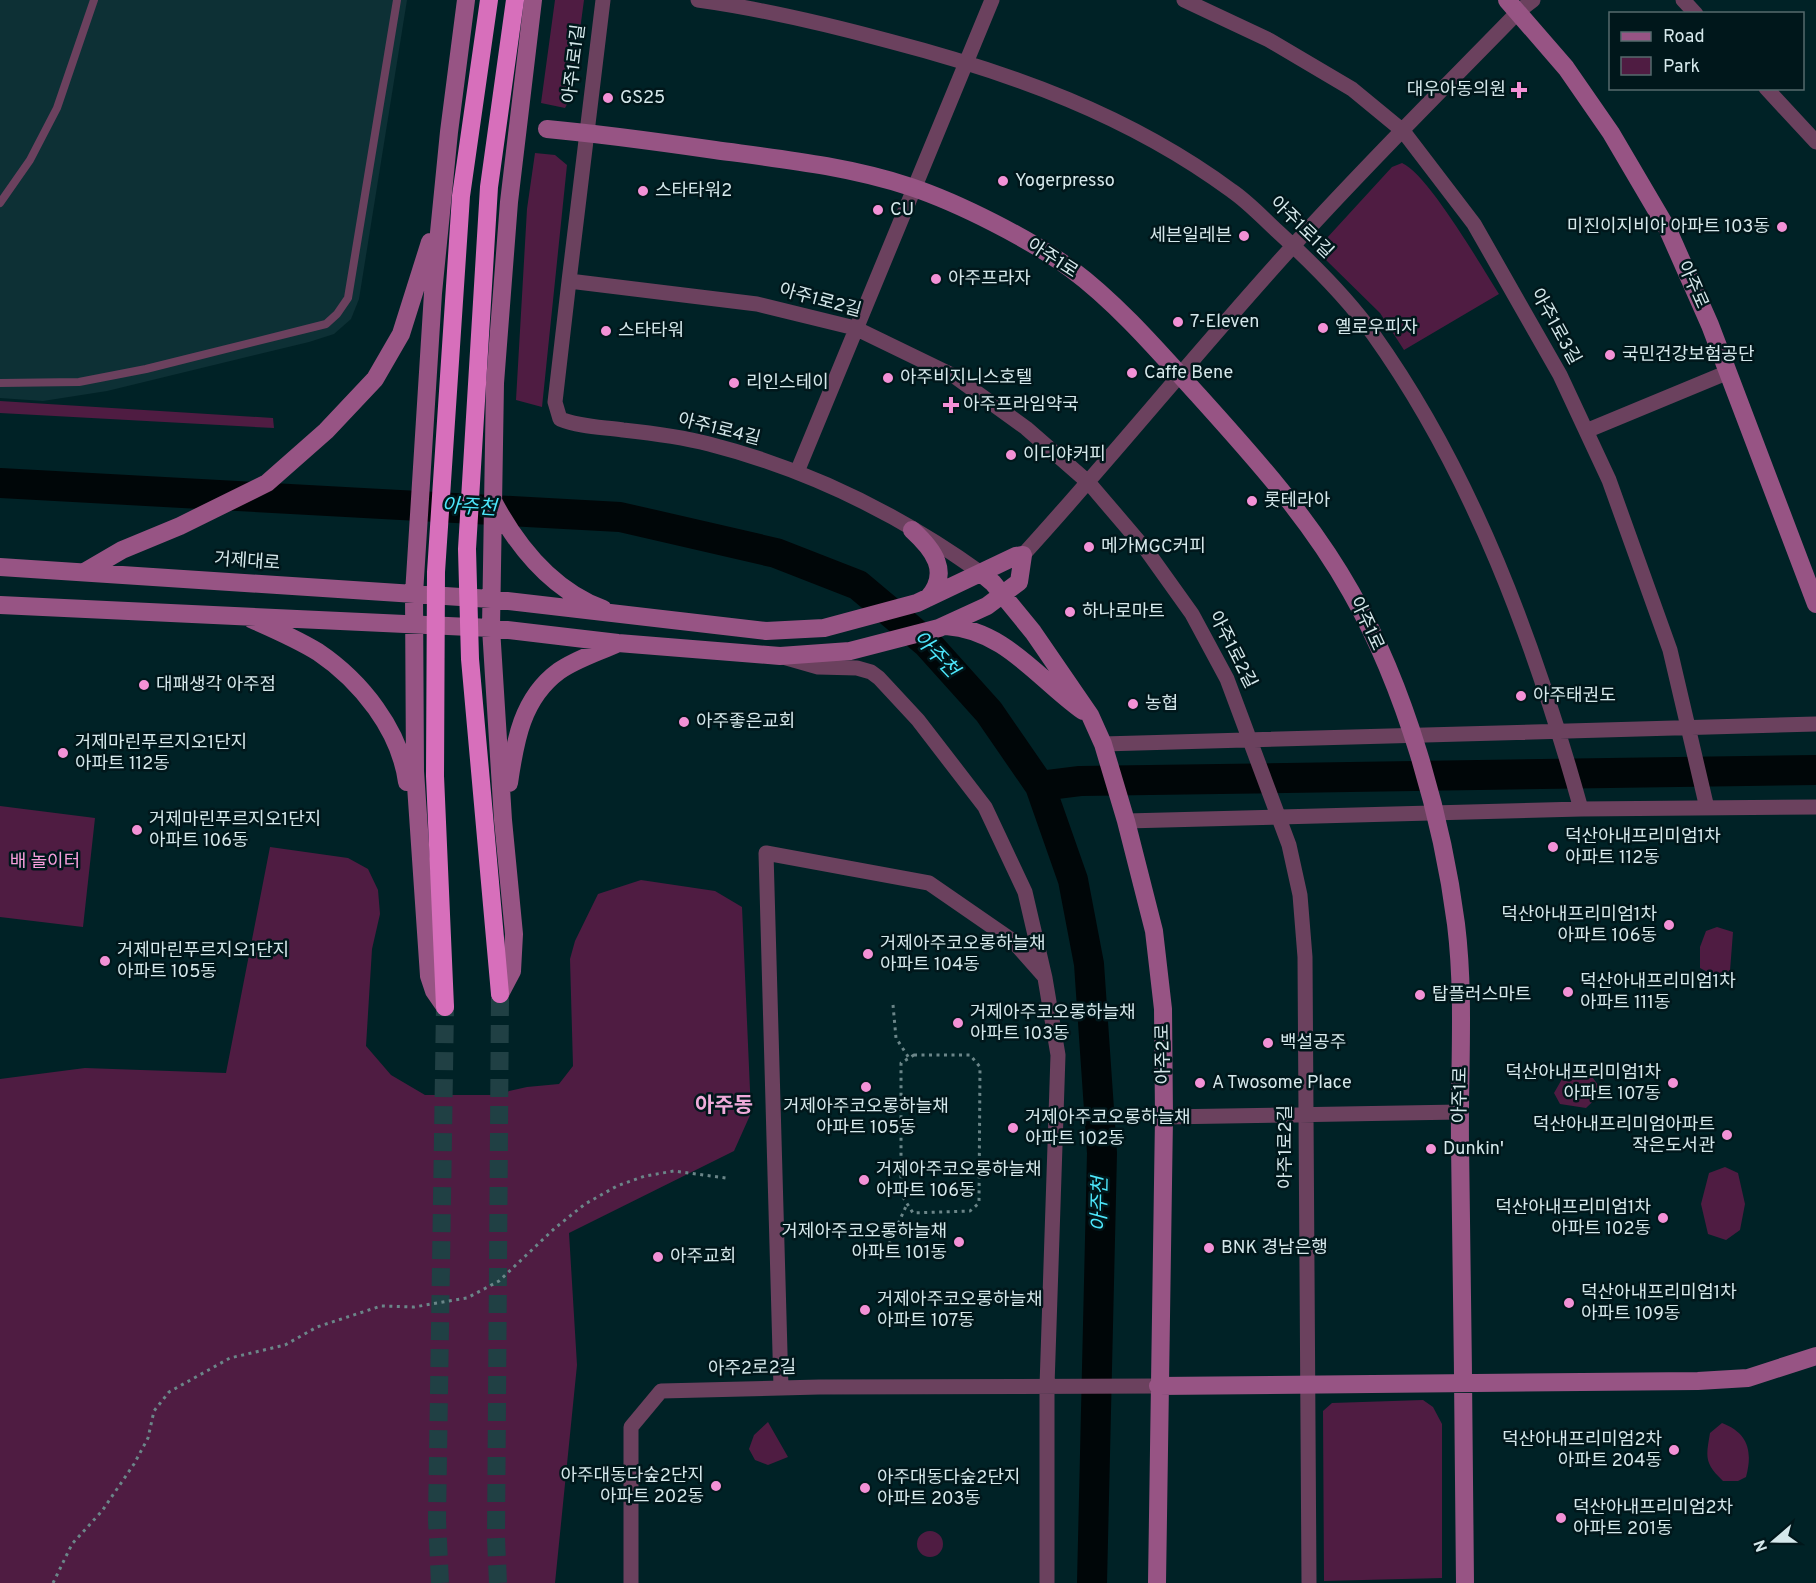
<svg xmlns="http://www.w3.org/2000/svg" width="1816" height="1583" font-family="Overpass,'Noto Sans KR',sans-serif">
	<style>
		.built { fill: #0d3035 }
		.green { fill: #4f1c42 }
		.lines { fill: none; stroke-linecap: round; stroke-linejoin: round }
		.river { stroke: #000608; stroke-width: 30 }
		.highway-tunnel { stroke: #204044; stroke-width: 18; stroke-dasharray: 18 9; stroke-linecap: butt }
		.path { stroke: #6b8689; stroke-width: 3; stroke-dasharray: 3 4.5; stroke-linecap: butt }
		.lane { stroke: #6b415e; stroke-width: 8 }
		.street { stroke: #6b415e; stroke-width: 15 }
		.secondary { stroke: #975484; stroke-width: 18 }
		.highway { stroke: #d76fbb; stroke-width: 18 }
		.poi-dot { fill: #f391d6; stroke: #00171b; stroke-width: 2 }
		.labels { text-anchor: middle; dominant-baseline: central; stroke-width: 5; stroke-linejoin: round; paint-order: stroke }
		.street-label { font-size: 18px; fill: #d5e8eb; stroke: #00171b }
		.poi-label { font-size: 18px; fill: #d5e8eb; stroke: #00171b; text-anchor: start }
		.park-label { font-size: 18px; fill: #f79fdc; stroke: #00171b }
		.water-label { font-size: 20px; font-style: italic; fill: #4de7fb; stroke: #00171b }
		.quarter-label { font-size: 21px; font-weight: bold; fill: #efabda; stroke: #00171b }
	</style>
	<rect width="100%" height="100%" fill="#002226"/>
	<path class="built" d="M0 0H407L359 299 351 319 334 334 309 342 107 391 43 401 0 398Z"/>
	<path class="green" d="M555 0H584L571 97 565 108 541 103Z
		M535 153 555 155 567 165 542 407 516 400 527 209Z
		M1402 163C1428 174 1481 266 1499 294L1404 350 1380 313 1326 260 1322 252 1326 239 1392 167Z
		M0 401 273 418 274 428 0 413Z
		M0 806 95 818 83 927 0 917Z
		M270 847 348 858 368 869 378 890 380 914 372 949 366 1046 391 1075 425 1095H492L527 1087 559 1084 573 1066 570 959 575 941 598 894 641 880 715 891 742 907 751 1113 734 1151 569 1233 577 1365 555 1583H0V1079L85 1068 226 1073Z
		M1717 927 1733 932 1730 971 1715 976 1700 968V947L1706 931Z
		M1588 1071 1603 1092 1586 1108 1560 1104 1554 1093 1566 1072Z
		M1725 1167 1738 1173 1745 1204 1740 1230 1726 1240 1708 1234 1701 1204 1709 1173Z
		M1423 1400 1433 1407 1442 1424V1578L1324 1581 1323 1411 1332 1403Z
		M768 1422 788 1457 768 1465 755 1460 749 1449 754 1435Z
		M1722 1423C1748 1433 1753 1451 1746 1477L1738 1481H1723C1704 1463 1706 1457 1710 1433Z
		M917 1544a13 13 0 1 1 26 0a13 13 0 1 1-26 0Z"/>
	<g class="lines">
		<path class="river" d="M0 483 620 517 776 553 858 585 927 643 989 712 1040 786 1073 880 1089 964 1102 1153 1092 1583
			M1040 786 1080 781 1816 770"/>
		<path class="highway-tunnel" d="M440 1583 437 1520 445 1007
			M498 1583 496 1538 500 994"/>
		<path class="path" d="M893 1005 896 1038 909 1058
			M914 1055H970L980 1067 979 1203 970 1211 913 1213 901 1194V1063Z
			M889 1244 907 1204
			M53 1583 72 1544 102 1511 134 1464 148 1438 154 1411 169 1392 230 1358 285 1345 317 1327 381 1306 414 1307 467 1298 499 1281 555 1228 585 1204 617 1186 645 1176 674 1171 726 1178"/>
		<path class="lane" d="M0 203 30 160 57 108 94 0
			M0 383 79 382 146 369 326 324 337 314 348 298 397 0"/>
		<path class="street" d="M603 0 569 281 757 304 855 328 954 376 1026 428 1089 483 1147 551 1192 614 1227 679 1289 845 1300 895 1305 957 1309 1583
			M698 0C763 9 826 24 889 41 1012 73 1129 115 1232 191 1248 202 1262 217 1276 230 1310 261 1346 296 1373 334 1473 474 1535 644 1581 809
			M1184 0 1269 40 1352 89 1403 131 1474 224 1560 375 1609 480 1670 650 1707 808
			M1683 0 1696 14
			M1766 88 1816 142
			M569 281 555 402 560 419C580 427 602 427 623 430 651 433 682 437 709 444 807 469 900 515 981 573
			M1586 431 1726 373
			M797 472 992 0
			M1023 555C1115 454 1200 348 1292 247 1365 166 1443 89 1519 11L1533 0
			M783 657 818 667 857 668 871 672 879 678 918 720 985 807 1025 892 1045 978 1058 1055 1047 1386V1583
			M1103 744 1816 724
			M1126 821 1581 809 1816 807
			M1164 1117 1460 1112
			M781 1388 766 853 929 883 1013 941 1044 976
			M631 1583V1427L661 1391 819 1387 1158 1386"/>
		<path class="secondary" d="M1507 0 1566 68 1611 133 1668 230 1710 325 1816 604
			M547 129C603 134 659 142 715 150 781 159 848 166 911 187 959 203 1030 239 1071 269 1117 303 1160 353 1199 396 1254 457 1310 519 1351 592 1405 687 1442 816 1456 924 1465 997 1459 1070 1460 1144 1462 1290 1464 1437 1465 1583
			M493 501C518 548 552 590 603 609
			M912 530C933 549 951 572 928 598
			M0 567 491 599 766 631 824 628 917 603 1016 556 1023 555 1019 582 987 606 939 628 850 651 780 656 618 643 491 628 0 605
			M86 571 122 550 180 526 267 483 326 431 375 379 401 334 430 242
			M981 573 993 583 1033 632 1090 715 1103 744 1126 821 1154 931 1163 1009 1164 1117 1157 1583
			M251 619C274 629 297 639 318 652 361 681 400 730 407 782
			M946 626C1005 630 1037 678 1083 711
			M509 783C515 741 522 698 559 671 576 659 599 652 618 643
			M500 994 512 971 514 934 503 820 491 628 495 383 509 202 533 0
			M445 1007 434 991 429 976 415 771 414 594 433 293 449 132 466 0
			M1158 1386 1698 1381 1748 1378 1816 1356"/>
		<path class="highway" d="M500 994 470 659 467 549 489 187 515 0
			M445 1007 435 776 436 572 461 196 489 0"/>
	</g>
	<g class="poi-dot">
		<path d="M1516 81h6v6h6v6h-6v6h-6v-6h-6v-6h6z"/>
		<circle cx="608" cy="98" r="6"/>
		<circle cx="1003" cy="181" r="6"/>
		<circle cx="643" cy="191" r="6"/>
		<circle cx="878" cy="210" r="6"/>
		<circle cx="1782" cy="227" r="6"/>
		<circle cx="1244" cy="236" r="6"/>
		<circle cx="936" cy="279" r="6"/>
		<circle cx="1178" cy="322" r="6"/>
		<circle cx="1323" cy="328" r="6"/>
		<circle cx="606" cy="331" r="6"/>
		<circle cx="1610" cy="355" r="6"/>
		<circle cx="1132" cy="373" r="6"/>
		<circle cx="888" cy="378" r="6"/>
		<circle cx="734" cy="383" r="6"/>
		<path d="M948 396h6v6h6v6h-6v6h-6v-6h-6v-6h6z"/>
		<circle cx="1011" cy="455" r="6"/>
		<circle cx="1252" cy="501" r="6"/>
		<circle cx="1089" cy="547" r="6"/>
		<circle cx="1070" cy="612" r="6"/>
		<circle cx="144" cy="685" r="6"/>
		<circle cx="1521" cy="696" r="6"/>
		<circle cx="1133" cy="704" r="6"/>
		<circle cx="684" cy="722" r="6"/>
		<circle cx="63" cy="753" r="6"/>
		<circle cx="137" cy="830" r="6"/>
		<circle cx="1553" cy="847" r="6"/>
		<circle cx="1669" cy="925" r="6"/>
		<circle cx="868" cy="954" r="6"/>
		<circle cx="105" cy="961" r="6"/>
		<circle cx="1568" cy="992" r="6"/>
		<circle cx="1420" cy="995" r="6"/>
		<circle cx="958" cy="1023" r="6"/>
		<circle cx="1268" cy="1043" r="6"/>
		<circle cx="1200" cy="1083" r="6"/>
		<circle cx="1673" cy="1083" r="6"/>
		<circle cx="866" cy="1087" r="6"/>
		<circle cx="1013" cy="1128" r="6"/>
		<circle cx="1727" cy="1135" r="6"/>
		<circle cx="1431" cy="1149" r="6"/>
		<circle cx="864" cy="1180" r="6"/>
		<circle cx="1663" cy="1218" r="6"/>
		<circle cx="959" cy="1242" r="6"/>
		<circle cx="1209" cy="1248" r="6"/>
		<circle cx="658" cy="1257" r="6"/>
		<circle cx="1569" cy="1303" r="6"/>
		<circle cx="865" cy="1310" r="6"/>
		<circle cx="1674" cy="1450" r="6"/>
		<circle cx="716" cy="1486" r="6"/>
		<circle cx="865" cy="1488" r="6"/>
		<circle cx="1561" cy="1518" r="6"/>
	</g>
	<g class="labels">
		<g class="street-label">
			<text transform="translate(575 64) rotate(-83)">아주1로1길</text>
			<text transform="translate(1301 228) rotate(44)">아주1로1길</text>
			<text transform="translate(1052 259) rotate(33)">아주1로</text>
			<text transform="translate(1692 285) rotate(66)">아주로</text>
			<text transform="translate(820 301) rotate(15)">아주1로2길</text>
			<text transform="translate(1555 327) rotate(61)">아주1로3길</text>
			<text transform="translate(719 430) rotate(14)">아주1로4길</text>
			<text transform="translate(247 562) rotate(4)">거제대로</text>
			<text transform="translate(1366 624) rotate(65)">아주1로</text>
			<text transform="translate(1232 650) rotate(63)">아주1로2길</text>
			<text transform="translate(1164 1054) rotate(-91)">아주2로</text>
			<text transform="translate(1461 1095) rotate(-89)">아주1로</text>
			<text transform="translate(1286 1147) rotate(-90)">아주1로2길</text>
			<text transform="translate(752 1369) rotate(-1)">아주2로2길</text>
		</g>
		<g class="poi-label">
			<text x="1506" y="90" text-anchor="end">대우아동의원</text>
			<text x="620" y="98">GS25</text>
			<text x="1015" y="181">Yogerpresso</text>
			<text x="655" y="191">스타타워2</text>
			<text x="890" y="210">CU</text>
			<text x="1770" y="227" text-anchor="end">미진이지비아 아파트 103동</text>
			<text x="1232" y="236" text-anchor="end">세븐일레븐</text>
			<text x="948" y="279">아주프라자</text>
			<text x="1190" y="322">7-Eleven</text>
			<text x="1335" y="328">옐로우피자</text>
			<text x="618" y="331">스타타워</text>
			<text x="1622" y="355">국민건강보험공단</text>
			<text x="1144" y="373">Caffe Bene</text>
			<text x="900" y="378">아주비지니스호텔</text>
			<text x="746" y="383">리인스테이</text>
			<text x="963" y="405">아주프라임약국</text>
			<text x="1023" y="455">이디야커피</text>
			<text x="1264" y="501">롯테라아</text>
			<text x="1101" y="547">메가MGC커피</text>
			<text x="1082" y="612">하나로마트</text>
			<text x="156" y="685">대패생각 아주점</text>
			<text x="1533" y="696">아주태권도</text>
			<text x="1145" y="704">농협</text>
			<text x="696" y="722">아주좋은교회</text>
			<text x="75" y="743">거제마린푸르지오1단지<tspan x="75" dy="21">아파트 112동</tspan></text>
			<text x="149" y="820">거제마린푸르지오1단지<tspan x="149" dy="21">아파트 106동</tspan></text>
			<text x="1565" y="837">덕산아내프리미엄1차<tspan x="1565" dy="21">아파트 112동</tspan></text>
			<text x="1657" y="915" text-anchor="end">덕산아내프리미엄1차<tspan x="1657" dy="21">아파트 106동</tspan></text>
			<text x="880" y="944">거제아주코오롱하늘채<tspan x="880" dy="21">아파트 104동</tspan></text>
			<text x="117" y="951">거제마린푸르지오1단지<tspan x="117" dy="21">아파트 105동</tspan></text>
			<text x="1580" y="982">덕산아내프리미엄1차<tspan x="1580" dy="21">아파트 111동</tspan></text>
			<text x="1432" y="995">탑플러스마트</text>
			<text x="970" y="1013">거제아주코오롱하늘채<tspan x="970" dy="21">아파트 103동</tspan></text>
			<text x="1280" y="1043">백설공주</text>
			<text x="1661" y="1073" text-anchor="end">덕산아내프리미엄1차<tspan x="1661" dy="21">아파트 107동</tspan></text>
			<text x="1212" y="1083">A Twosome Place</text>
			<text x="866" y="1107" text-anchor="middle">거제아주코오롱하늘채<tspan x="866" dy="21">아파트 105동</tspan></text>
			<text x="1025" y="1118">거제아주코오롱하늘채<tspan x="1025" dy="21">아파트 102동</tspan></text>
			<text x="1715" y="1125" text-anchor="end">덕산아내프리미엄아파트<tspan x="1715" dy="21">작은도서관</tspan></text>
			<text x="1443" y="1149">Dunkin'</text>
			<text x="876" y="1170">거제아주코오롱하늘채<tspan x="876" dy="21">아파트 106동</tspan></text>
			<text x="1651" y="1208" text-anchor="end">덕산아내프리미엄1차<tspan x="1651" dy="21">아파트 102동</tspan></text>
			<text x="947" y="1232" text-anchor="end">거제아주코오롱하늘채<tspan x="947" dy="21">아파트 101동</tspan></text>
			<text x="1221" y="1248">BNK 경남은행</text>
			<text x="670" y="1257">아주교회</text>
			<text x="1581" y="1293">덕산아내프리미엄1차<tspan x="1581" dy="21">아파트 109동</tspan></text>
			<text x="877" y="1300">거제아주코오롱하늘채<tspan x="877" dy="21">아파트 107동</tspan></text>
			<text x="1662" y="1440" text-anchor="end">덕산아내프리미엄2차<tspan x="1662" dy="21">아파트 204동</tspan></text>
			<text x="704" y="1476" text-anchor="end">아주대동다숲2단지<tspan x="704" dy="21">아파트 202동</tspan></text>
			<text x="877" y="1478">아주대동다숲2단지<tspan x="877" dy="21">아파트 203동</tspan></text>
			<text x="1573" y="1508">덕산아내프리미엄2차<tspan x="1573" dy="21">아파트 201동</tspan></text>
		</g>
		<g class="park-label">
			<text x="45" y="862">배 놀이터</text>
		</g>
		<g class="water-label">
			<text transform="translate(469 508) rotate(3)">아주천</text>
			<text transform="translate(935 655) rotate(46)">아주천</text>
			<text transform="translate(1101 1204) rotate(-89)">아주천</text>
		</g>
		<g class="quarter-label">
			<text x="724" y="1106">아주동</text>
		</g>
	</g>
	<rect x="1609" y="12" width="195" height="78" fill="#00171b" stroke="#556b6e" stroke-width="1.5"/>
	<rect x="1621" y="32" width="30" height="9" fill="#975484" stroke="#556b6e" stroke-width="1.5"/>
	<text x="1663" y="42" font-size="18" fill="#d5e8eb">Road</text>
	<rect x="1621" y="57" width="30" height="18" fill="#4f1c42" stroke="#556b6e" stroke-width="1.5"/>
	<text x="1663" y="72" font-size="18" fill="#d5e8eb">Park</text>
	<g transform="translate(1774 1541) rotate(250)" stroke="#00171b" stroke-width="4.5" paint-order="stroke">
	<path d="M0-4.5L10 22L0 15L-10 22Z" fill="#d5e8eb"/>
	<text y="-9" font-size="16" font-weight="bold" text-anchor="middle" fill="#d5e8eb">N</text>
	</g>
</svg>
